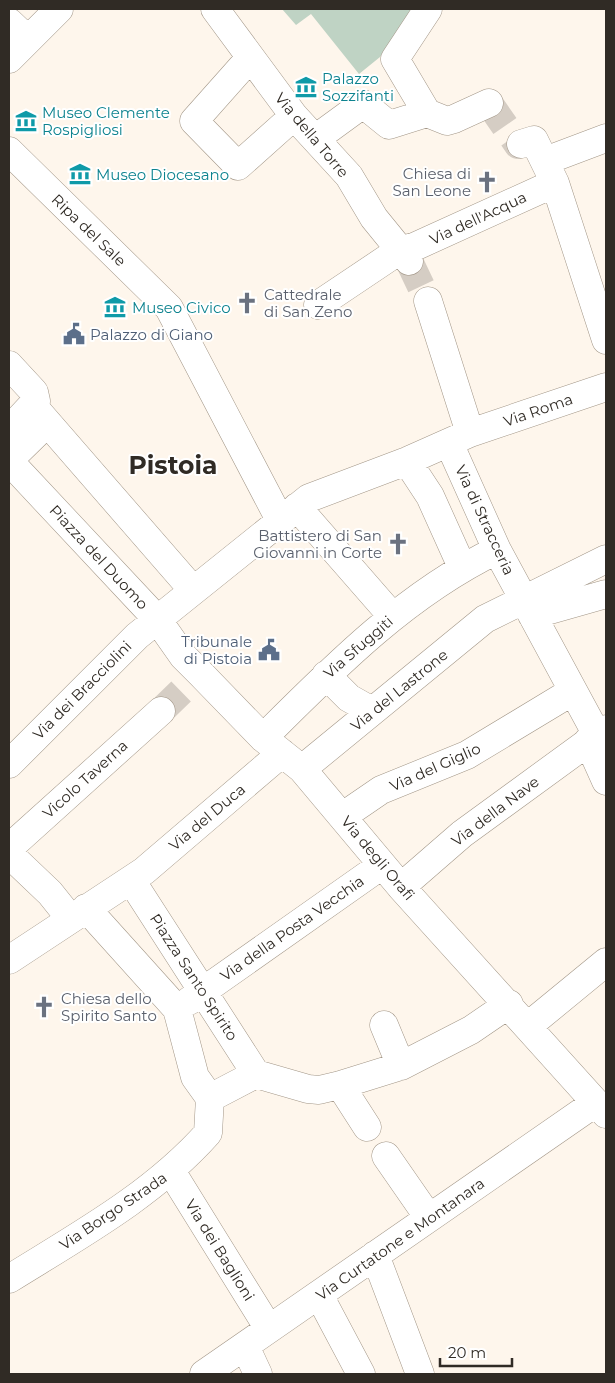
<svg xmlns="http://www.w3.org/2000/svg" width="615" height="1383" font-family="Montserrat,sans-serif">
	<style>
		.green { fill: #bfd3c4 }
		.lines { fill: none; stroke-linecap: round; stroke-linejoin: round }
		.minor-tunnel { stroke: #d5cdc4; stroke-width: 28; stroke-dasharray: 28 14; stroke-linecap: butt }
		.minor-casing { stroke: #a29687; stroke-width: 29 }
		.minor { stroke: #fff; stroke-width: 28 }
		.labels { text-anchor: middle; dominant-baseline: central; stroke-width: 4; stroke-linejoin: round; paint-order: stroke }
		.culture-label { font-size: 15px; fill: #0d838f; stroke: #fff; text-anchor: start }
		.street-label { font-size: 15px; fill: #302b25; stroke: #fff }
		.worship-label { font-size: 15px; fill: #5b616d; stroke: #fff; text-anchor: end }
		.service-label { font-size: 15px; fill: #4e5e75; stroke: #fff; text-anchor: start }
		.town-label { font-size: 25px; font-weight: bold; fill: #302b25; stroke: #fff }
	</style>
	<rect width="100%" height="100%" fill="#fef6ec"/>
	<path class="green" d="M282 9H412L380 57 359 74 311 14 296 25Z"/>
	<g class="lines">
		<path class="minor-tunnel" d="M489 103 518 145 521 144
			M409 261 428 301
			M161 711 195 678"/>
		<g class="minor-casing">
			<path id="minor" d="M215 9 294 116 349 176 374 218 409 261
				M9 22 28 40
				M250 58 194 121 238 166 294 116
				M9 59 59 9
				M427 113 395 59 428 9
				M315 139 363 104 389 125 427 113 447 121 454 119 489 103
				M521 144 534 140 555 183 606 340
				M9 151 169 308 280 520
				M545 161 606 138
				M428 301 470 433
				M318 305 400 250 414 247 555 183
				M9 365 34 392 36 401 9 430
				M33 406 193 590
				M449 443 497 550 597 735
				M9 460 47 423
				M9 461 157 619 183 656 200 673 263 738 302 769 401 887 606 1114
				M407 461 430 496 462 567
				M297 507 393 617
				M532 615 606 594
				M326 675 349 698 372 711
				M263 738C334 667 406 594 497 550
				M588 741 606 781
				M9 764 137 636 309 498 407 461 470 433 606 387
				M302 769 485 619 606 559
				M343 816 381 790 467 755 573 691
				M9 848 161 711
				M9 854 50 893 70 918
				M131 880 256 1074 210 1098
				M401 887 462 834 606 729
				M9 960 144 871 282 753
				M189 1001 382 865
				M384 1025 401 1066
				M528 1026 606 962
				M256 1074 308 1089 319 1090 340 1085 401 1066 471 1030 509 1004
				M340 1085 367 1127
				M386 1156 429 1218
				M171 1171 269 1329
				M375 1255 420 1374
				M9 1279C78 1236 153 1195 208 1133L210 1098 195 1077 177 1009 86 908
				M319 1295 361 1374
				M245 1346 258 1374
				M204 1374 595 1103"/>
		</g>
		<use href="#minor" class="minor"/>
	</g>
	<defs>
		<g id="museum-bare" transform="scale(1.725)"><path d="M0-6L6-3V-2H-6V-3ZM-5-1h2V3h-2ZM-1-1h2V3h-2ZM3-1h2V3H3ZM-6 4H6V6H-6Z" fill="#0f9aa8" stroke="#fff" stroke-width="2.5" paint-order="stroke"/></g>
		<g id="church-bare" transform="scale(1.725)"><path d="M-1.2-6h2.4v3.5h3.3v2.4h-3.3V6h-2.4V-.1h-3.3v-2.4h3.3Z" fill="#6b7280" stroke="#fff" stroke-width="2.5" paint-order="stroke"/></g>
		<g id="civic-bare" transform="scale(1.725)"><path d="M-.6-6.5H3V-4.5H.6V-3L4-1V1h2V6H-6V1h2V-1L-.6-3ZM-1.2 2.5V6h2.4V2.5Z" fill="#5c6f8a" stroke="#fff" stroke-width="2.5" paint-order="stroke"/></g>
	</defs>
	<g fill-rule="evenodd">
		<use href="#museum-bare" x="306" y="87"/>
		<use href="#museum-bare" x="26" y="121"/>
		<use href="#museum-bare" x="80" y="174"/>
		<use href="#church-bare" x="487" y="182"/>
		<use href="#church-bare" x="247" y="303"/>
		<use href="#museum-bare" x="115" y="307"/>
		<use href="#civic-bare" x="74" y="334"/>
		<use href="#church-bare" x="398" y="544"/>
		<use href="#civic-bare" x="269" y="650"/>
		<use href="#church-bare" x="44" y="1007"/>
	</g>
	<g class="labels">
		<g class="culture-label">
			<text x="322" y="78">Palazzo<tspan x="322" dy="17">Sozzifanti</tspan></text>
			<text x="42" y="112">Museo Clemente<tspan x="42" dy="17">Rospigliosi</tspan></text>
			<text x="96" y="174">Museo Diocesano</text>
			<text x="132" y="307">Museo Civico</text>
		</g>
		<g class="street-label">
			<text transform="translate(312 135) rotate(50)">Via della Torre</text>
			<text transform="translate(478 218) rotate(-25)">Via dell'Acqua</text>
			<text transform="translate(89 230) rotate(44)">Ripa del Sale</text>
			<text transform="translate(538 410) rotate(-19)">Via Roma</text>
			<text transform="translate(485 520) rotate(65)">Via di Stracceria</text>
			<text transform="translate(99 557) rotate(47)">Piazza del Duomo</text>
			<text transform="translate(358 647) rotate(-41)">Via Sfuggiti</text>
			<text transform="translate(82 690) rotate(-45)">Via dei Bracciolini</text>
			<text transform="translate(399 690) rotate(-39)">Via del Lastrone</text>
			<text transform="translate(435 767) rotate(-24)">Via del Giglio</text>
			<text transform="translate(85 779) rotate(-42)">Vicolo Taverna</text>
			<text transform="translate(495 811) rotate(-37)">Via della Nave</text>
			<text transform="translate(207 817) rotate(-40)">Via del Duca</text>
			<text transform="translate(378 858) rotate(50)">Via degli Orafi</text>
			<text transform="translate(292 928) rotate(-35)">Via della Posta Vecchia</text>
			<text transform="translate(194 977) rotate(57)">Piazza Santo Spirito</text>
			<text transform="translate(113 1211) rotate(-34)">Via Borgo Strada</text>
			<text transform="translate(400 1239) rotate(-35)">Via Curtatone e Montanara</text>
			<text transform="translate(220 1250) rotate(58)">Via dei Baglioni</text>
		</g>
		<g class="worship-label">
			<text x="471" y="173">Chiesa di<tspan x="471" dy="17">San Leone</tspan></text>
			<text x="264" y="294" text-anchor="start">Cattedrale<tspan x="264" dy="17">di San Zeno</tspan></text>
			<text x="382" y="535">Battistero di San<tspan x="382" dy="17">Giovanni in Corte</tspan></text>
			<text x="61" y="998" text-anchor="start">Chiesa dello<tspan x="61" dy="17">Spirito Santo</tspan></text>
		</g>
		<g class="service-label">
			<text x="90" y="334">Palazzo di Giano</text>
			<text x="252" y="641" text-anchor="end">Tribunale<tspan x="252" dy="17">di Pistoia</tspan></text>
		</g>
		<g class="town-label">
			<text x="173" y="465">Pistoia</text>
		</g>
	</g>
	<rect width="615" height="1383" fill="none" stroke="#302b25" stroke-width="20"/>
	<path d="M440 1358v8h72v-8" fill="none" stroke="#302b25" stroke-width="2.5"/>
	<text x="448" y="1358" font-size="15" fill="#302b25" stroke="#ffffff" stroke-width="4" paint-order="stroke">20 m</text>
</svg>
